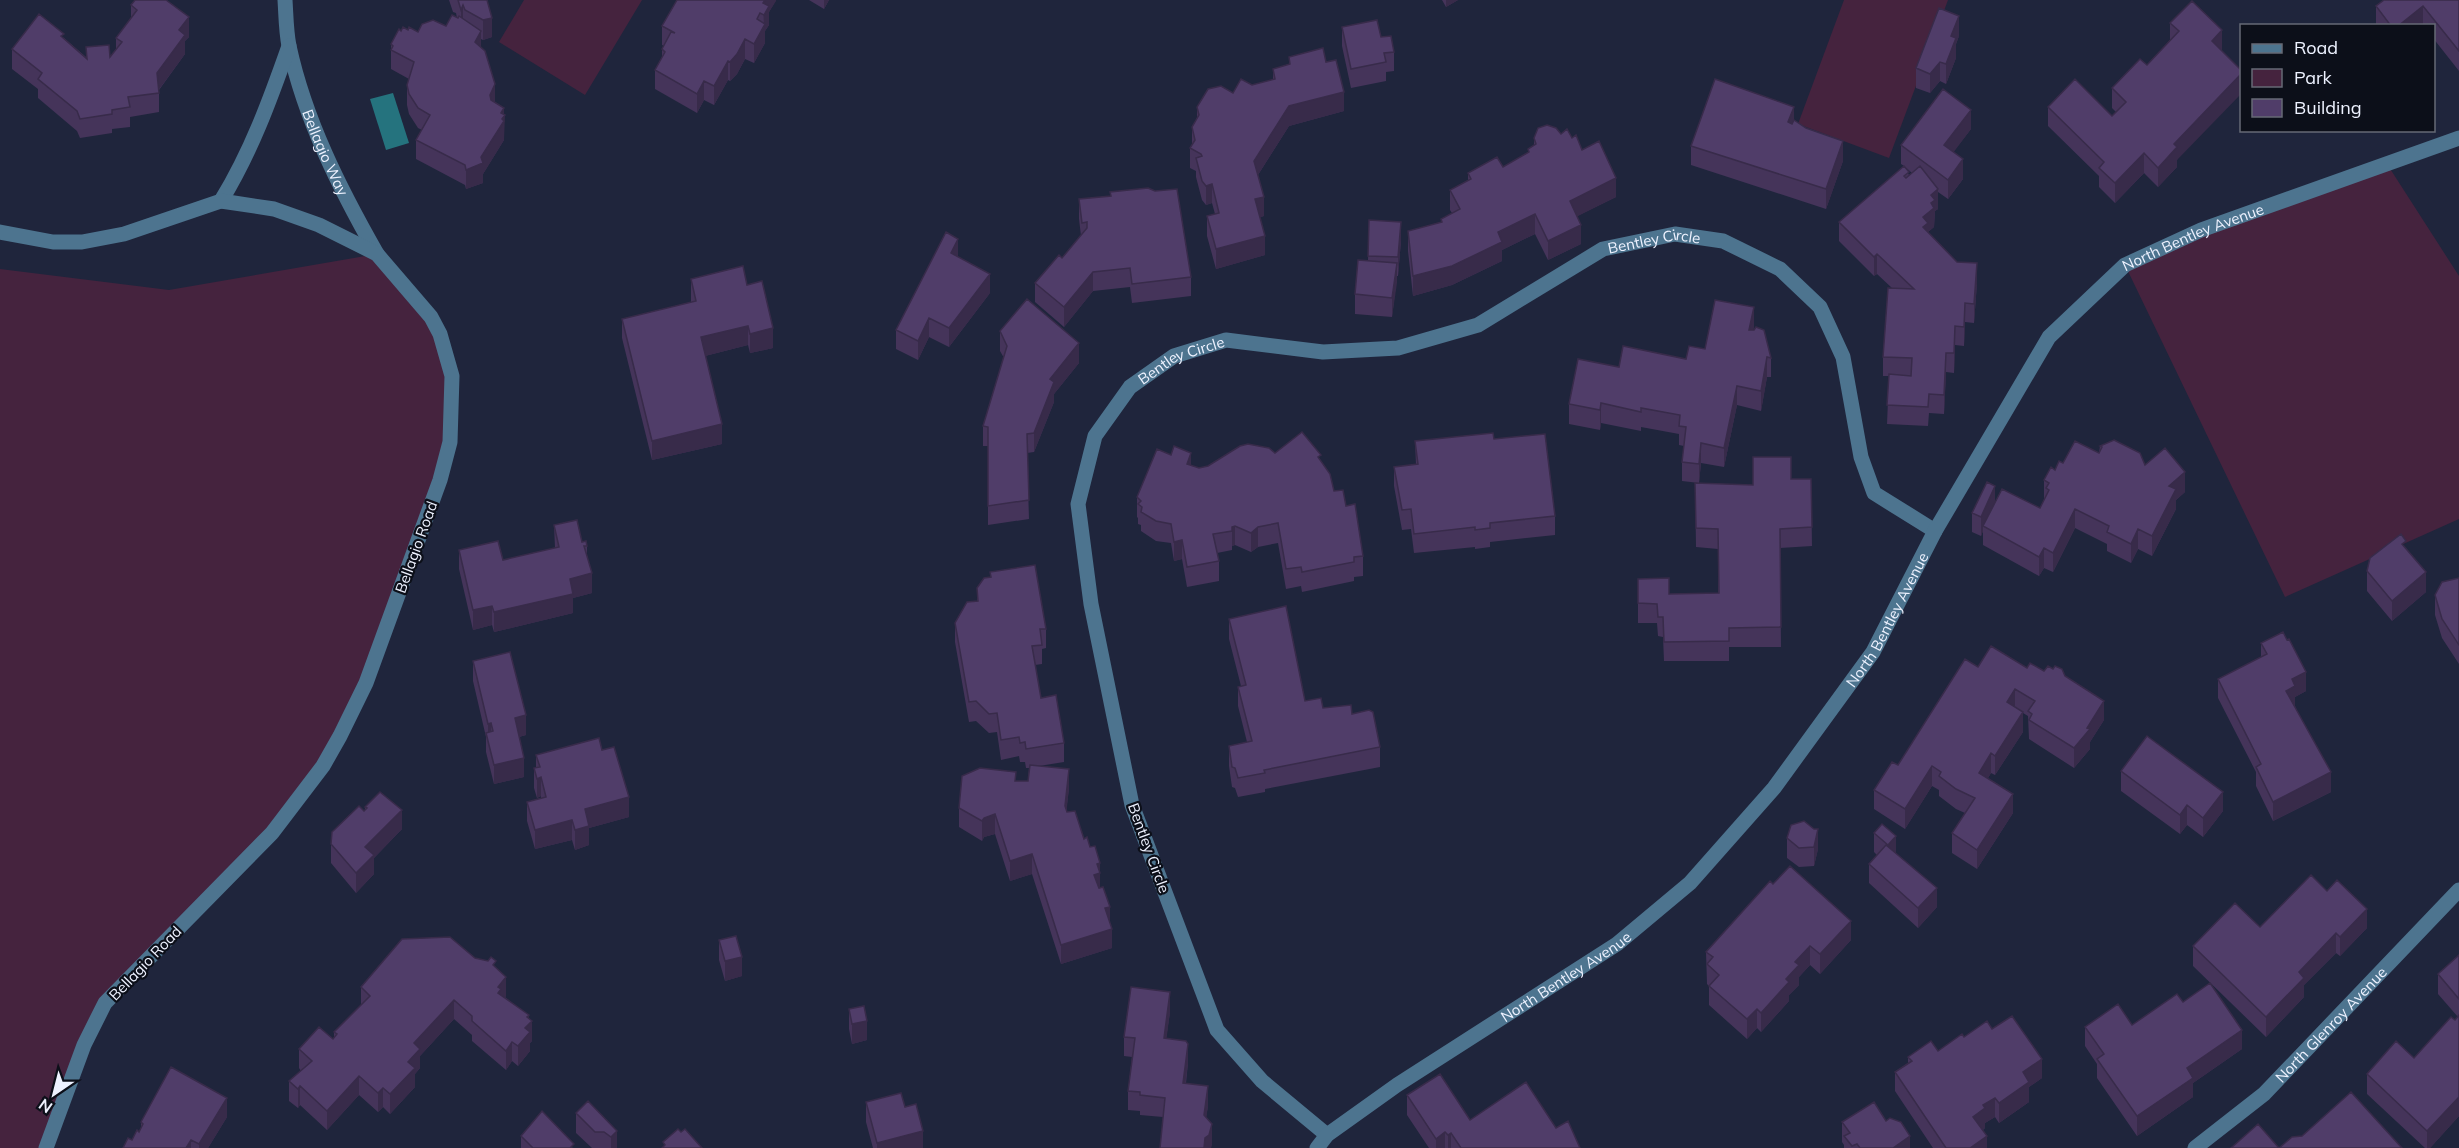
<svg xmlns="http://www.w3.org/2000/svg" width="2459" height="1148" font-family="Mulish,sans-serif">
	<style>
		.green { fill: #45233e }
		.water { fill: #25737e }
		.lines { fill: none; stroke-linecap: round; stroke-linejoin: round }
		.street { stroke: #4d748f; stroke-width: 15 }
		.wall { fill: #45345a; fill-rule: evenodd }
		.shaded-wall { fill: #382b4a }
		.building { fill: #503d69; stroke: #382b4a; stroke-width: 1.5 }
		.labels { text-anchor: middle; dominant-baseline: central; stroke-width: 4.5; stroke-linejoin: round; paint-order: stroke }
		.street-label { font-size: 15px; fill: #eef2ff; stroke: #0c0f19 }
	</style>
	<rect width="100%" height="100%" fill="#1f253c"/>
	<path class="green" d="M524 0H642L585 95 499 42Z
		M1844 0H1948L1889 158 1798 124Z
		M2387 164 2459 276V519L2285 597 2125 265Z
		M377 254 431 317 447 354 450 442 366 683 302 796 105 1003 46 1148H0V269L169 290Z"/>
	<path class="water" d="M393 93 409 143 386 150 370 99Z"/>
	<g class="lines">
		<g class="street">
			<path id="s1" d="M285 0C286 15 286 31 289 46 305 120 340 189 377 254"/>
			<path d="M221 201C251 152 270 100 289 46"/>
			<path d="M0 232 53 242H82L124 234 221 201 274 209 319 225 377 254 431 317 440 334 452 376 450 442 440 480 366 683 340 736 323 766 272 833 105 1003 84 1045 46 1148"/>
			<path id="s2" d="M1327 1135 1262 1081 1217 1030 1132 805 1091 604 1078 504 1095 436 1130 387 1174 356 1226 340 1323 352 1398 348 1478 325 1603 249 1675 234 1723 241 1780 269 1820 307 1843 357 1861 457 1874 493 1935 531"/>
			<path id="s3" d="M1317 1148 1327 1135 1397 1085 1617 944 1690 883 1774 788 1873 652 1935 531 2049 337 2125 265 2201 230 2459 138"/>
			<path id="s4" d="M2195 1148 2264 1094 2459 890"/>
		</g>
	</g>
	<path class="wall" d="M449 0H487L492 37 483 40 481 39V48L495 103 504 114V140L483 174V183L466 189 465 185 416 159V140L422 130 418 128 409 114 407 105V85L409 79 391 69V44L401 31 408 30 418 32 446 26 457 18 456 13 453 12Z
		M776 0 769 12V25L765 31V43L754 63 745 59 737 74 730 81 728 80 714 105 704 100 697 113 655 89V70L662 58V49L664 46 662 45V26Z
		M809 0H829L824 9Z
		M1442 0H1458L1446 7Z
		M2459 0V71L2433 38V26H2376V6Z
		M131 5 189 37 185 41V54L159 90V112L130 117V127L112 129V133L80 138 77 131 38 98V89L12 69V49L64 38 86 57V47L110 57 116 50V38L131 18Z
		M2170 23 2222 50 2177 160V167L2158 187 2144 173 2115 203 2099 187V176L2048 126V107L2112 116 2116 112 2112 108V88L2147 65 2170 40Z
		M1342 27 1381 37 1394 52V71L1386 72V81L1351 88 1342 46Z
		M1959 36 1956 44V58L1946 84 1940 81 1930 93 1916 88V68Z
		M1289 57 1326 62 1344 111 1289 126 1258 175 1264 216 1260 217 1265 255 1216 269 1207 236V216L1215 214 1212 203 1206 205 1202 200 1196 177V171L1190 168V148L1192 145V127L1197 118V107L1252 85 1273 80V69L1289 64Z
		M1794 121 1843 161 1826 209 1691 165V146Z
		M1971 129 1953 152 1963 179 1948 199 1938 192V209L1935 211 1934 227 1928 232 1977 283 1974 323 1965 322 1964 346 1955 345 1954 373 1946 372 1944 414 1929 413 1928 426 1887 424 1889 376H1883V357L1892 288 1877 274 1874 276 1839 241V222L1904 166 1901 164V145ZM1905 167 1912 173 1909 175Z
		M1561 134 1572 138 1582 150 1616 197 1577 216 1581 244 1548 260 1535 234 1502 250V261L1452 285 1413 296 1408 251V231L1441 222V219L1452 213 1450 210V190L1468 180V173L1503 167 1528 153V149L1534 145V138Z
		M1110 192 1191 277V296L1132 303 1130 287 1093 291 1064 327 1035 302V283L1062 258 1081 236 1079 219V199L1110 196Z
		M1369 220 1401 241 1398 276H1397L1392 317 1355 314V294L1368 261Z
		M691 279 747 285 773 348 750 353 748 345 705 356 722 444 652 460 622 338V319L691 302Z
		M990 293 949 347 929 337 918 360 896 349V330Z
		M1754 327 1753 330 1771 358V377H1767L1761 411 1737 405 1724 467 1701 463 1699 483 1682 481V462L1684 446 1679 445V434L1641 427V431L1601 423 1600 430 1569 424V404L1619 367 1686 359 1705 349Z
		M1000 331 1079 363 1054 394V402L1034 452 1027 453 1029 519 988 525V446H983V426L1004 358 1000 351Z
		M1494 439 1555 516V535L1490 542V547L1475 549V547L1414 553 1411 529 1402 530 1394 486V467L1416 465 1415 441Z
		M2100 446 2145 465 2185 492 2176 500V509L2152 556 2138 549 2131 563 2107 551V544L2075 528 2053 572 2044 568 2039 576 1983 545V531L1981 536 1972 532V513L1995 501 2040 508 2044 500V480L2055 470 2063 463 2099 453Z
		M1275 453 1321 462 1334 491 1346 506 1363 556V576L1354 577V581L1302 592 1301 586 1286 589 1278 543 1258 547 1251 552 1235 545 1232 546V550L1217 553 1219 561V581L1187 587 1182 559 1174 561 1171 543 1156 541 1141 531V525L1138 524V518L1137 517V497L1171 455 1191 466 1199 468Z
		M1791 479H1811L1812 546 1780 548 1781 647H1729V661H1664L1663 637 1658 636 1657 623H1638V579L1669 594 1718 593V549L1696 547 1695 483 1753 485Z
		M554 525 582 542 587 546V555L592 593 573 598V613L494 632 492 625 473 630 459 569V550L503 560 555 548Z
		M2406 548 2426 592 2392 621 2367 591V571Z
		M990 572 1046 629V648L1042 649V664L1035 665 1041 698 1064 743V762L1039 766 1069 788 1066 812 1084 839 1100 882V888L1110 923 1112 948 1061 964 1032 874 1010 881 995 834 984 837 982 841 959 827V808L1016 781H1028L1029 768H1026L1025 762H1020L1019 756 1001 760 997 732 989 733 976 721 969 722 955 642V623L977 601V588L990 577Z
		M2459 578V664L2442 638 2435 615V595Z
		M1229 619 1305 701 1323 708 1352 714 1380 747V767L1265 789V792L1238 797 1235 788 1232 787 1229 766V746L1247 742 1238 706V687L1241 686 1229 639Z
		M2261 643 2306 691 2295 697V706L2331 792 2273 821 2256 786V772L2218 698V679L2261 657Z
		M473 661 526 735 519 737 524 777 494 784 486 752V737L473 681Z
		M1978 667 2027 668 2044 671 2065 676 2104 720 2090 742V749L2074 768 2029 739 2028 716 2023 713V732L1995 775 1991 773 1988 778 2013 813 1977 869 1952 853V833L1965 813 1956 809 1939 796V790L1932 786 1905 829 1874 809V790L1898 765Z
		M602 750 629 817 589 828V845L575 850 572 840 535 849 527 821V802L541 798V796L537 798 534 788V768H536V755Z
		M2121 771 2223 811 2203 837 2187 825 2180 834 2121 791Z
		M365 807 402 829 374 858V874L356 893 331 863V844L365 810Z
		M1882 824 1896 854 1937 907 1918 928 1869 883V864L1877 855 1874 852V833Z
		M1791 825 1818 849 1814 866 1799 867 1787 858V838Z
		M1773 884 1851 940 1820 974 1810 965 1799 977V985L1789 995V1001L1761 1032 1757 1028 1747 1039 1709 1005V986L1707 984 1706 952Z
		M2327 891 2367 928 2340 956 2336 953 2304 985V997L2266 1037 2193 966V946L2260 927Z
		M719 940 742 976 725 981 719 960Z
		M2459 955V1116L2430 1148H2425L2367 1094V1074L2414 1058 2458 1017 2438 994V974Z
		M475 958 496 968 506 996 505 997 529 1019 532 1041 530 1043V1051L518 1066 512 1061 506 1070 472 1041V1035L454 1019 420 1056V1068L415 1074V1087L390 1114 383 1107 378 1112 359 1095 327 1130 300 1105 298 1108 289 1101V1081L301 1071 299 1068V1049L333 1039 334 1037V1032L361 1006V987Z
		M2183 1002 2242 1049 2193 1083V1097L2137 1136 2097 1078V1064L2085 1046V1027L2132 1025Z
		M849 1009 867 1040 852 1044 849 1029Z
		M1170 1012 1166 1039 1188 1063 1186 1083 1208 1106 1206 1117 1212 1143 1211 1148H1160L1163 1117 1140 1115V1111L1128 1110V1091L1132 1057 1124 1056V1037Z
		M1992 1029 2042 1078 2029 1087V1102L1999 1123 1995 1117 1985 1123V1128L1983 1130 1987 1148H1933L1895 1091V1072L1908 1063V1057L1938 1051 1964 1037Z
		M1407 1095 1470 1120 1556 1128 1580 1148H1429L1407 1115Z
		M866 1102 905 1107 923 1148H873L866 1122Z
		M576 1113 617 1131V1148H592L576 1133Z
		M227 1117 208 1148H123L139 1132 141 1129V1122Z
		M1886 1121 1910 1148H1844V1145L1842 1142V1122Z
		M521 1136 574 1148H521Z"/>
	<path class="shaded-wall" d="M765 0H776V1L769 12V25L765 31V43L754 63V44L764 27 763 3Z
		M824 0H829L824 9Z
		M1446 0H1458L1446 7Z
		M463 5V24L461 29V10Z
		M2423 6V25L2398 26Z
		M1959 16V36L1956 44V58L1946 84V64L1951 36Z
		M189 17V37L185 41V54L157 92V73L179 30Z
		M492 18V37L483 40V20Z
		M2222 30V50L2212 60V41Z
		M481 31V50L475 42Z
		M745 39V59L737 74 730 81V62Z
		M728 61V80L714 105V86Z
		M1940 62V81L1930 93V74Z
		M2241 74V94L2177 160V167L2158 187V168L2174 144Z
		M704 81V100L697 113V94Z
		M495 84V104L490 114V95Z
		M1344 92V111L1289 126 1254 181V161L1289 106Z
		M1794 107V126L1788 122Z
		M504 108V116L505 115 504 140 483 174V183L466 189V170L481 157Z
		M1971 110V129L1944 165V145Z
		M1843 141V161L1826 209V189Z
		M2144 153V173L2115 203V183Z
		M1963 159V179L1948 199V180Z
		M1616 178V197L1570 220V201Z
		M1212 184V203L1206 205V186Z
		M1938 189V209L1935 211 1934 227 1928 232 1923 246V217L1931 195Z
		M1264 197V216L1255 219V199Z
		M1535 214V234L1502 250V261L1452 285 1413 296V276Z
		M1401 222V241L1398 276V257Z
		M1581 225V244L1548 260V241Z
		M1265 236V255L1216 269V249Z
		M958 239V258L951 253Z
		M1877 254V274L1874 276V257Z
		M1397 263V283L1392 317V298Z
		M1977 263V283L1974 323V304Z
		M1093 272V291L1064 327V307Z
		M990 274V293L949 347V328Z
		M1965 303V322L1964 346V327Z
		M1754 307V327L1749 349V330Z
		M929 318V337L918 360V341Z
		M748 326V345L701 357V337Z
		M1955 326V345L1954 373V353Z
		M773 328V348L750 353V334Z
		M1079 343V363L1054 394V402L1034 452V433L1050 379Z
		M1946 353V372L1944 414V395Z
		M1767 357V377L1761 411V391Z
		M1737 386V405L1724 467V448Z
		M1601 403V423L1600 430V410Z
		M722 424V444L652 460V441Z
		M1701 443V463L1699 483V464Z
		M1191 453V472L1187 464Z
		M2185 472V492L2176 500V509L2152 556V536L2169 486Z
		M1995 486V506L1983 526V531L1981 536V517Z
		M2075 509V528L2053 572V553Z
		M1235 526V545L1232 546V527Z
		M1258 527V547L1251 552V533Z
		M2138 529V549L2131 563V544Z
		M1182 540V559L1174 561V542Z
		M2044 548V568L2039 576V557Z
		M2426 572V592L2392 621V601Z
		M592 573V593L573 598V613L494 632V612L570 579Z
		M492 606V625L473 630V610Z
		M2306 672V691L2295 697V705L2286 710V691L2292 679Z
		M2015 689V708L2007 702Z
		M2104 701V720L2090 742V749L2074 768V748Z
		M2023 712V732L1995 775V756Z
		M526 715V735L515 738V718Z
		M491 723V742L488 739V724Z
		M1991 753V773L1979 792V773Z
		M524 758V777L494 784V765Z
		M1932 766V786L1905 829V809Z
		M1069 769V788L1065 826V806Z
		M2331 772V792L2273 821V802Z
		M541 777V796L537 798V779Z
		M2223 792V811L2203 837V818Z
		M2013 794V813L1977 869V850Z
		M629 797V817L589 828V845L575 850V830L585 809Z
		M2187 805V825L2180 834V815Z
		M402 810V829L374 858V874L356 893V873L365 847Z
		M995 814V834L984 837 982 841V821L984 818Z
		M572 820V840L535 849V830Z
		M1818 829V849L1814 866V847Z
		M1896 836V856L1888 865V845Z
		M1032 854V874L1010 881V861Z
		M1100 863V893L1094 875 1097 864Z
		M1937 888V907L1918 928V908Z
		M1110 907V926L1105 908Z
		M2367 909V928L2340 956V937Z
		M1851 921V940L1820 974V954Z
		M1112 929V948L1061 964V945Z
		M2336 933V953L2304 985V997L2266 1037V1017L2299 972Z
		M1810 946V965L1799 977V985L1789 995V1001L1761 1032V1013L1786 979 1795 962Z
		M742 957V976L725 981V961Z
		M506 977V996L501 1002 498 1012V987Z
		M1170 992V1012L1164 1058V1038Z
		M454 1000V1019L420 1056V1068L415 1074V1087L390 1114V1094L408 1062 414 1043Z
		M1757 1009V1028L1747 1039V1019Z
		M529 1015V1024L532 1021V1041L530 1043V1051L518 1066V1046L527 1017Z
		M867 1021V1040L852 1044V1024Z
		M2242 1030V1049L2193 1083V1097L2137 1136V1116L2187 1068Z
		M512 1042V1061L506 1070V1051Z
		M1188 1044V1063L1183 1102V1083Z
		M2042 1059V1078L2029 1087V1102L1999 1123V1103L2023 1072Z
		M359 1076V1095L327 1130V1111Z
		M300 1086V1105L298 1108V1089Z
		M1208 1086V1106L1204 1134V1115Z
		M383 1088V1107L378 1112V1093Z
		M2459 1097V1116L2430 1148H2427V1131Z
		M227 1098V1117L208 1148H199V1144Z
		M1995 1098V1117L1985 1123V1128L1973 1136V1117L1983 1105Z
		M1212 1124V1143L1211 1148H1204L1205 1138Z
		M617 1131V1148H611V1137Z
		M923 1131V1148H877V1143Z
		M1445 1132V1148H1436V1139Z
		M1451 1133V1148H1448V1135Z
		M1910 1136V1148H1893Z
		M1987 1136V1148H1970Z
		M191 1140V1148H186Z"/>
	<path class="building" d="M135 0H166L189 17 179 30 185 35 157 73 159 93 128 97 130 107 112 110V114L80 119 77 111 38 79 42 73 12 49 39 14 64 34 61 36 87 59 86 47 109 45 110 57 122 42 116 38 137 10 131 5Z
		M458 0H487L492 18 483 20 465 10 463 5 461 10Z
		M677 0H765L763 3 769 6 764 15 760 13 757 19 765 24 754 44 745 39 737 54 730 62 728 61 714 86 704 81 697 94 655 70 665 52 662 49 671 32 675 33 662 26Z
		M2384 0H2459V51L2423 6 2398 26H2391L2376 6Z
		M2192 1 2222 30 2212 41 2241 70V74L2174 144 2177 147 2158 168 2144 153 2115 183 2099 168 2104 162 2048 107 2075 79 2112 116 2126 102 2112 88 2140 59 2147 65 2179 31 2170 23Z
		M1939 8 1959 16 1951 36 1956 38 1946 64 1940 62 1930 74 1916 68Z
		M452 15 458 18 459 16 481 31 475 42 485 51 495 84 490 95 491 100 504 108 501 113 505 115 502 119 504 121 481 157 483 163 466 170 465 165 416 140 430 115 418 108 409 94 407 85 414 62 391 50 393 46 391 44 399 29 401 31 403 27 408 30 409 27 418 32 422 24 433 20 446 26Z
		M1377 20 1381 37 1391 36 1394 52 1384 53 1386 62 1351 69 1342 27Z
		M1323 48 1326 62 1336 60 1344 92 1289 106 1254 161 1264 197 1255 199 1265 236 1216 249 1207 216 1219 213 1212 184 1206 186 1202 181 1196 158 1202 156 1201 154 1190 148 1195 140 1192 127 1199 115 1197 107 1208 89 1221 86 1233 93 1241 79 1252 85 1275 79 1273 69 1290 64 1289 57Z
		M1715 79 1794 107 1788 122 1792 124 1794 120 1806 128 1843 141 1826 189 1691 146Z
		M1943 89 1971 110 1944 145 1963 159 1948 180 1901 145Z
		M1547 125 1556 128 1561 134 1567 129 1572 138 1576 135 1582 150 1599 141 1616 178 1570 201 1581 225 1548 241 1535 214 1498 232 1502 242 1452 266 1413 276 1408 231 1442 222 1441 219 1460 209 1450 190 1471 179 1468 173 1497 157 1503 167 1529 152 1528 149 1536 144 1534 138 1538 128Z
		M1904 166 1909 172 1904 176 1906 178 1920 166 1938 189 1931 195 1935 200 1931 203 1934 208 1923 217 1928 223 1923 227 1957 262 1977 263 1974 304 1965 303 1964 327 1955 326 1954 353H1946L1944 395 1929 394 1928 407 1887 405 1889 374 1911 376 1912 358 1883 357 1888 288 1914 289 1877 254 1874 257 1839 222Z
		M1148 188 1155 191 1177 189 1191 277 1132 284 1130 268 1093 272 1064 307 1035 283 1059 255 1062 258 1087 228V222L1082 223 1079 199 1111 196 1110 192Z
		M1369 220 1401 222 1398 257 1368 256Z
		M946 232 958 239 951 253 990 274 949 328 929 318 918 341 896 330Z
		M1358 260 1397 263 1392 298 1355 294Z
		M743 266 747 285 762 281 773 328 750 334 748 326 701 337 722 424 652 441 622 319 696 301 691 279Z
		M1027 299 1079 343 1050 379 1054 382 1034 433 1027 434 1029 500 988 506V427L983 426 1007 346 1000 331Z
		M1715 300 1754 307 1749 330H1754L1756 327 1764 330 1771 358 1767 357 1761 391 1737 386 1724 448 1701 443 1699 464 1682 462 1686 427 1679 426 1680 415 1641 408V412L1601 403 1600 410 1569 404 1578 359 1619 367 1623 346 1686 359 1689 346 1705 349Z
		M1302 432 1321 455 1318 457 1330 474 1334 491 1343 490 1346 506 1355 504 1363 556 1354 557V562L1302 572 1301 567 1286 569 1278 523 1258 527 1251 533 1235 526 1232 527V531L1213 534 1219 561 1187 567 1182 540 1174 542 1171 524 1156 521 1141 512 1142 507 1138 504 1141 501 1137 497 1157 449 1171 455 1174 446 1191 453 1187 464 1199 468 1208 466 1240 446 1248 444 1269 448 1275 453Z
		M1493 433 1494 439 1545 434 1555 516 1490 523V528L1475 530V527L1414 534 1411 509 1402 510 1394 467 1418 464 1415 441Z
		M2114 440 2140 453 2145 465 2165 448 2185 472 2169 486 2176 489 2152 536 2138 529 2131 544 2107 532 2109 526 2075 509 2053 553 2044 548 2039 557 1983 526 2002 489 2040 508 2049 490 2046 488 2049 483 2044 480 2051 467 2055 470 2059 461 2063 463 2075 441 2099 453 2102 447 2100 446Z
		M1753 457H1791V479H1811L1812 527 1780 529 1781 627 1729 628V641L1664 642 1663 617H1658L1657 604 1638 603V579L1669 578V594L1719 593 1718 529 1696 528 1695 483 1753 485Z
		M1987 482 1995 486 1981 517 1972 513Z
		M577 520 582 542 586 541 587 546H584L592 573 570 579 573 594 494 612 492 606 473 610 459 550 498 541 503 560 559 547 554 525Z
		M2401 534 2406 541 2402 544 2426 572 2392 601 2367 571 2370 558Z
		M1035 565 1046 629H1040L1042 645 1032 646 1041 698 1056 695 1064 743 1026 749 1025 742 1020 743 1019 737 1001 740 997 713 989 714 976 701 969 702 955 623 967 602 978 601 977 588 984 578 991 577 990 572Z
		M2459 578V645L2442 619 2435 595 2442 582Z
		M1286 606 1305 701 1321 698 1323 708 1351 705 1352 714 1369 710 1373 712 1380 747 1264 770 1265 773 1238 778 1235 768 1232 767 1229 746 1252 741 1238 687 1246 685 1229 619Z
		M2283 632 2287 640 2289 639 2306 672 2292 679 2295 686 2286 691 2331 772 2273 802 2256 767 2261 764 2218 679 2267 654 2261 643Z
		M1991 646 2027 668 2030 663 2044 671 2048 666 2053 669 2055 666 2062 669 2065 676 2104 701 2087 728 2090 729 2074 748 2029 720 2032 714 2028 711 2035 701 2015 689 2007 702 2023 712 1995 756 1991 753 1979 773 2013 794 1977 850 1952 833 1975 798 1956 789 1939 776 1941 772 1932 766 1905 809 1874 790 1892 762 1898 765 1965 659 1978 667Z
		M510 652 526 715 515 718 524 758 494 765 486 733 493 731 491 723 488 724 473 661Z
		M2147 736 2223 792 2203 818 2187 805 2180 815 2121 771Z
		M599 738 602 750 614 747 629 797 585 809 589 826 575 830 572 820 535 830 527 802 546 797 541 777 537 779 534 768 540 767 536 755Z
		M1030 765 1069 769 1065 806 1067 812 1075 811 1084 839 1087 837 1090 847 1095 846 1100 863 1097 864 1100 873 1094 875 1099 888 1103 887 1110 907 1105 908 1112 929 1061 945 1032 854 1010 861 995 814 984 818 982 821 959 808 962 776 980 768 1016 772 1015 781H1028Z
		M380 792 402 810 365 847 374 855 356 873 331 844 332 832 359 806 364 811 367 808 365 807Z
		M1804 821 1814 829H1818L1814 847 1799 848 1787 838 1791 825Z
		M1882 824 1896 836 1888 845 1874 833Z
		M1886 845 1937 888 1918 908 1869 864Z
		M1790 866 1851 921 1820 954 1810 946 1795 962 1799 965 1786 979 1789 982 1761 1013 1757 1009 1747 1019 1709 986 1719 975 1707 964 1713 957 1706 952 1770 881 1773 884Z
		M2311 875 2327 891 2337 880 2367 909 2340 937 2336 933 2299 972 2304 978 2266 1017 2193 946 2235 903 2260 927Z
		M736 936 742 957 725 961 719 940Z
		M450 937 475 958 488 961 491 957 496 961 493 965 506 977 498 987 501 989 498 993 529 1015 527 1017 532 1021 525 1028 530 1032 518 1046 512 1042 506 1051 472 1021V1016L454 1000 414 1043 420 1049 408 1062 415 1068 390 1094 383 1088 378 1093 359 1076 327 1111 300 1086 298 1089 289 1081 312 1061 299 1049 319 1027 333 1039 337 1034 334 1032 370 996 361 987 402 939Z
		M2459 955V999L2438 974Z
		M2210 983 2242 1030 2187 1068 2193 1078 2137 1116 2097 1059 2104 1054 2085 1027 2118 1004 2132 1025 2177 994 2183 1002Z
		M1131 987 1170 992 1164 1038 1186 1041 1188 1044 1183 1083 1208 1086 1204 1115 1212 1124 1209 1135 1205 1138 1204 1148H1160L1165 1098 1140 1095V1092L1128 1091 1135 1038 1124 1037Z
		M864 1006 867 1021 852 1024 849 1009Z
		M2459 1015V1097L2427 1131 2367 1074 2396 1041 2414 1058 2451 1017 2455 1020Z
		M2012 1016 2042 1059 2023 1072 2029 1082 1999 1103 1995 1098 1983 1105 1985 1108 1973 1117 1987 1136 1970 1148H1946L1895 1072 1912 1061 1908 1057 1931 1041 1938 1051 1962 1034 1964 1037 1987 1021 1992 1029Z
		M171 1067 227 1098 199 1144 191 1140 186 1148H123L128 1138 132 1140 137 1130 139 1132 143 1124 141 1122Z
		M1440 1074 1470 1120 1526 1082 1556 1128 1568 1121 1580 1148H1461L1451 1133 1448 1135 1445 1132 1436 1139 1407 1095Z
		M2351 1092 2402 1148H2279L2292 1137 2302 1136Z
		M901 1093 905 1107 916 1104 923 1131 877 1143 866 1102Z
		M588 1101 617 1131 611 1137 604 1132H595L576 1113Z
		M1874 1102 1886 1121 1890 1118 1901 1122 1910 1136 1893 1148H1860L1857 1144 1852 1146 1844 1136 1850 1133 1842 1122Z
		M542 1111 574 1144 570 1148H533L521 1136Z
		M2258 1124 2279 1148H2231Z
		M678 1129 681 1132 685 1129 702 1148H662L665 1145 663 1142Z"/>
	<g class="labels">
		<g class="street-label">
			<text stroke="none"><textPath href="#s1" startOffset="159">Bellagio Way</textPath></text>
			<text stroke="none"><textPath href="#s3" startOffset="1293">North Bentley Avenue</textPath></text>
			<text stroke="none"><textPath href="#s2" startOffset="1392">Bentley Circle</textPath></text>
			<text stroke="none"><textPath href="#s2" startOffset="888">Bentley Circle</textPath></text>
			<text transform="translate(416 547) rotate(-70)">Bellagio Road</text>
			<text stroke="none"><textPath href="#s3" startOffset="789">North Bentley Avenue</textPath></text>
			<text transform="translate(1149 848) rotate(70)">Bentley Circle</text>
			<text transform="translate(145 963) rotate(-46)">Bellagio Road</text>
			<text stroke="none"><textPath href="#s3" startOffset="303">North Bentley Avenue</textPath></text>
			<text stroke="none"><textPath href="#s4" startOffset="184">North Glenroy Avenue</textPath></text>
		</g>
	</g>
	<rect x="2240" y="24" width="195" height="108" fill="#0c0f19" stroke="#666a75" stroke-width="1.5"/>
	<rect x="2252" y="44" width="30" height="9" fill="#4d748f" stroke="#666a75" stroke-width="1.5"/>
	<text x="2294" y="54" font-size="18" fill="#eef2ff">Road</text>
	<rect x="2252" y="69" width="30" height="18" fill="#45233e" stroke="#666a75" stroke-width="1.5"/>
	<text x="2294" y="84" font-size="18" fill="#eef2ff">Park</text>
	<rect x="2252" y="99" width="30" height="18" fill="#503d69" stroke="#666a75" stroke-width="1.5"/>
	<text x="2294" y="114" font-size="18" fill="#eef2ff">Building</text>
	<g transform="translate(54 1094) rotate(215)" stroke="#0c0f19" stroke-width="4.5" paint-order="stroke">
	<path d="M0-4.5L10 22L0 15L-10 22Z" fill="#eef2ff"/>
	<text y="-9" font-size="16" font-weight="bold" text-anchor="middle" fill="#eef2ff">N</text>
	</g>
</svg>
